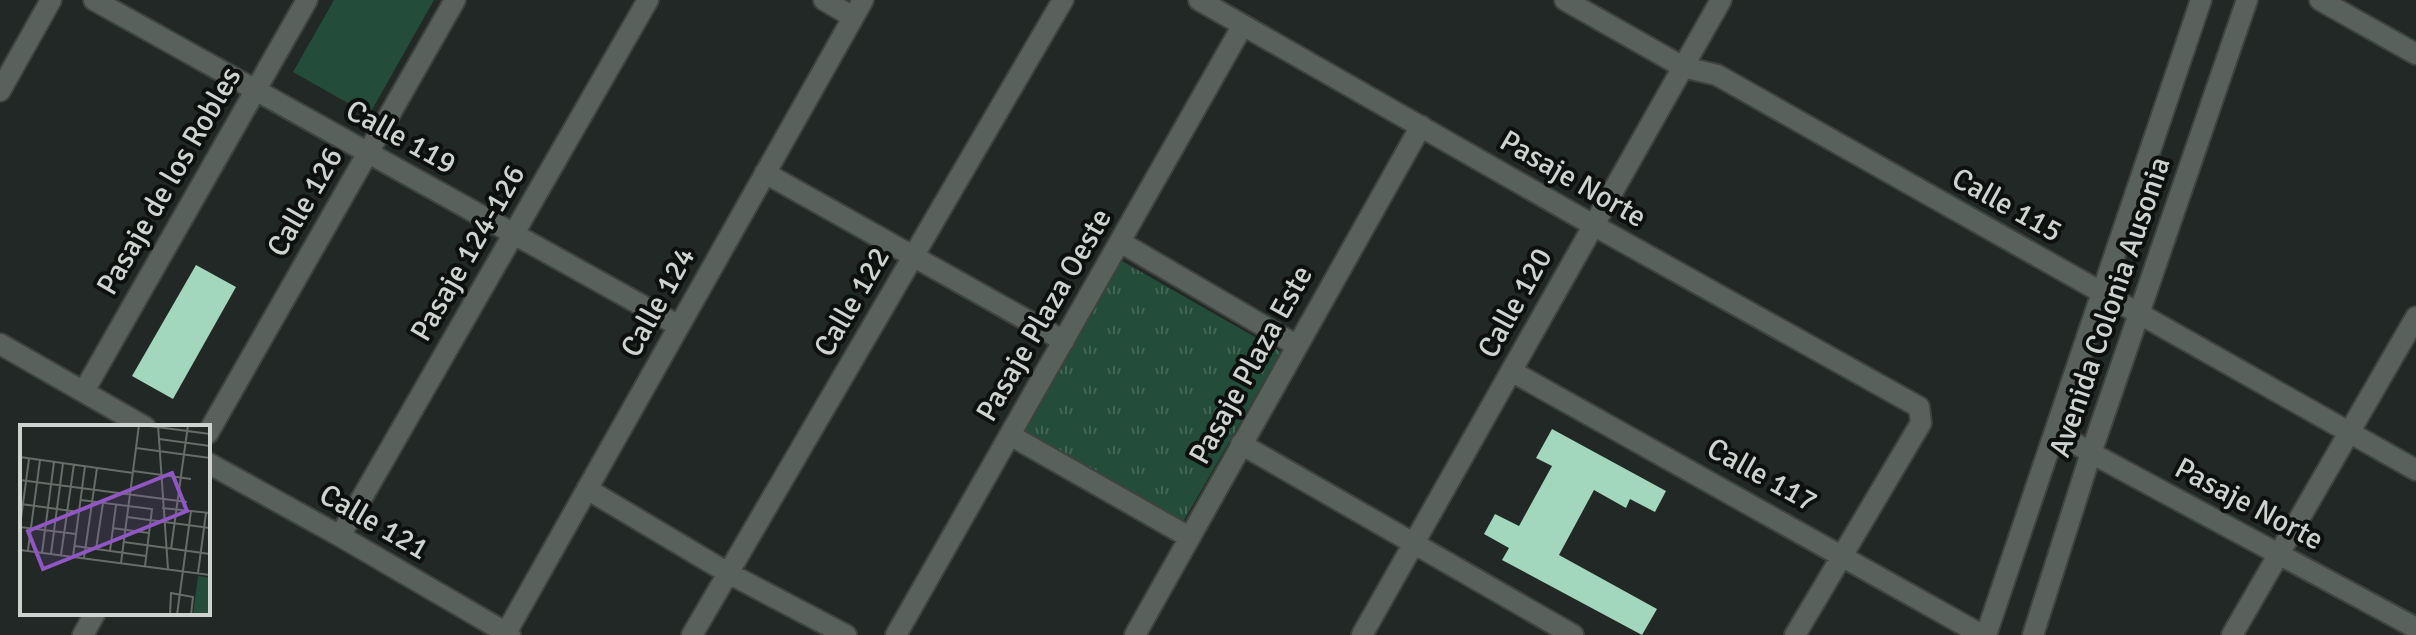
<svg xmlns="http://www.w3.org/2000/svg" width="2416" height="635" font-family="Signika,sans-serif">
	<style>
		.green { fill: #234c3b }
		.park { fill: url(#park-tufts) }
		.building { fill: #a2d6bd }
		.lines { fill: none; stroke-linecap: round; stroke-linejoin: round }
		.minor-casing { stroke: #3e4340; stroke-width: 24 }
		.minor { stroke: #59615d; stroke-width: 20 }
		.labels { text-anchor: middle; dominant-baseline: central; stroke-width: 8; stroke-linejoin: round; paint-order: stroke }
		.street-label { font-size: 30px; fill: #ced3d0; stroke: #0d100f }
		.inset-road { fill: none; stroke: #676c69; stroke-width: 2 }
		.view { fill: #9056c3; fill-opacity: 0.15; stroke: #9056c3; stroke-width: 4 }
		.inset-edge { fill: none; stroke: #ced3d0; stroke-width: 4 }
	</style>
	<defs>
		<pattern id="park-tufts" width="24" height="20" patternUnits="userSpaceOnUse" patternTransform="scale(2)"><rect width="24" height="20" fill="#234c3b"/><path d="M3 7l-1-3M5 7V3M7 7l1-3M15 17l-1-3M17 17v-4M19 17l1-3" fill="none" stroke="#426556"/></pattern>
	</defs>
	<rect width="100%" height="100%" fill="#222825"/>
	<path class="green" d="M334 0H434L369 115 293 72Z"/>
	<path class="park" d="M1122 261 1281 352 1183 522 1025 431Z"/>
	<path class="building" d="M196 265 236 287 173 399 132 376Z
		M1552 429 1666 491 1655 512 1630 499 1626 508 1594 490 1559 555 1657 609 1642 635 1502 560 1509 548 1484 534 1495 514 1519 526 1552 466 1536 458Z"/>
	<g class="lines">
		<g class="minor-casing">
			<path id="minor" d="M94 0 679 326
				M824 0 853 17
				M1199 0 1593 225 1919 407 1921 423 1795 635
				M1565 0 1683 67 1717 75 2416 470
				M2320 0 2416 54
				M0 91 51 0
				M765 173 1064 341
				M1120 242 1296 345
				M0 344 145 427
				M1511 371 1982 635
				M84 391 307 0
				M2055 431 2091 453 2416 628
				M208 433 455 0
				M1010 435 1189 537
				M1241 444 1573 635
				M208 463 340 536 510 635
				M587 489 728 573 846 635
				M340 536 648 0
				M506 633 863 0
				M83 635 95 613
				M692 635 1063 0
				M896 635 1243 25
				M1135 635 1421 126
				M1362 635 1721 0
				M1986 635 2201 0
				M2033 635 2091 453 2247 0
				M2232 635 2416 317"/>
		</g>
		<use href="#minor" class="minor"/>
	</g>
	<g class="labels">
		<g class="street-label">
			<text transform="translate(401 137) rotate(29)">Calle 119</text>
			<text transform="translate(1573 179) rotate(30)">Pasaje Norte</text>
			<text transform="translate(169 181) rotate(-60)">Pasaje de los Robles</text>
			<text transform="translate(305 202) rotate(-60)">Calle 126</text>
			<text transform="translate(2007 205) rotate(29)">Calle 115</text>
			<text transform="translate(468 253) rotate(-60)">Pasaje 124-126</text>
			<text transform="translate(658 302) rotate(-61)">Calle 124</text>
			<text transform="translate(852 302) rotate(-60)">Calle 122</text>
			<text transform="translate(1515 303) rotate(-61)">Calle 120</text>
			<text transform="translate(2110 307) rotate(-71)">Avenida Colonia Ausonia</text>
			<text transform="translate(1044 315) rotate(-60)">Pasaje Plaza Oeste</text>
			<text transform="translate(1251 365) rotate(-61)">Pasaje Plaza Este</text>
			<text transform="translate(1762 475) rotate(29)">Calle 117</text>
			<text transform="translate(2249 504) rotate(28)">Pasaje Norte</text>
			<text transform="translate(374 522) rotate(30)">Calle 121</text>
		</g>
	</g>
	<g transform="translate(20 425)">
		<rect width="190" height="190" fill="#222825"/>
		<path d="M178 151 190 153V190H173Z" fill="#234c3b"/>
		<path class="inset-road" d="M122 0 190 9M138 0 148 144M139 14 190 21M116 23 190 33M0 32 113 48M113 46 171 54M0 55 167 77M61 75 132 84 125 141M1 79 59 87M142 83 190 88M107 92 190 103M0 101 9 34M0 102 56 109M92 103 129 108M104 117 190 129M55 121 126 131M76 124 83 78M151 124 168 0M0 125 190 150M8 125 20 35M90 126 96 80M22 128 34 37M31 129 43 38M41 130 54 39M53 132 65 41M64 133 77 43M101 138 119 0M178 148 186 88M150 190 151 168 173 172 171 190M157 190 171 86"/>
		<path class="view" d="M152 48 167 86 23 144 8 106Z"/>
		<rect width="190" height="190" class="inset-edge"/>
	</g>
</svg>
